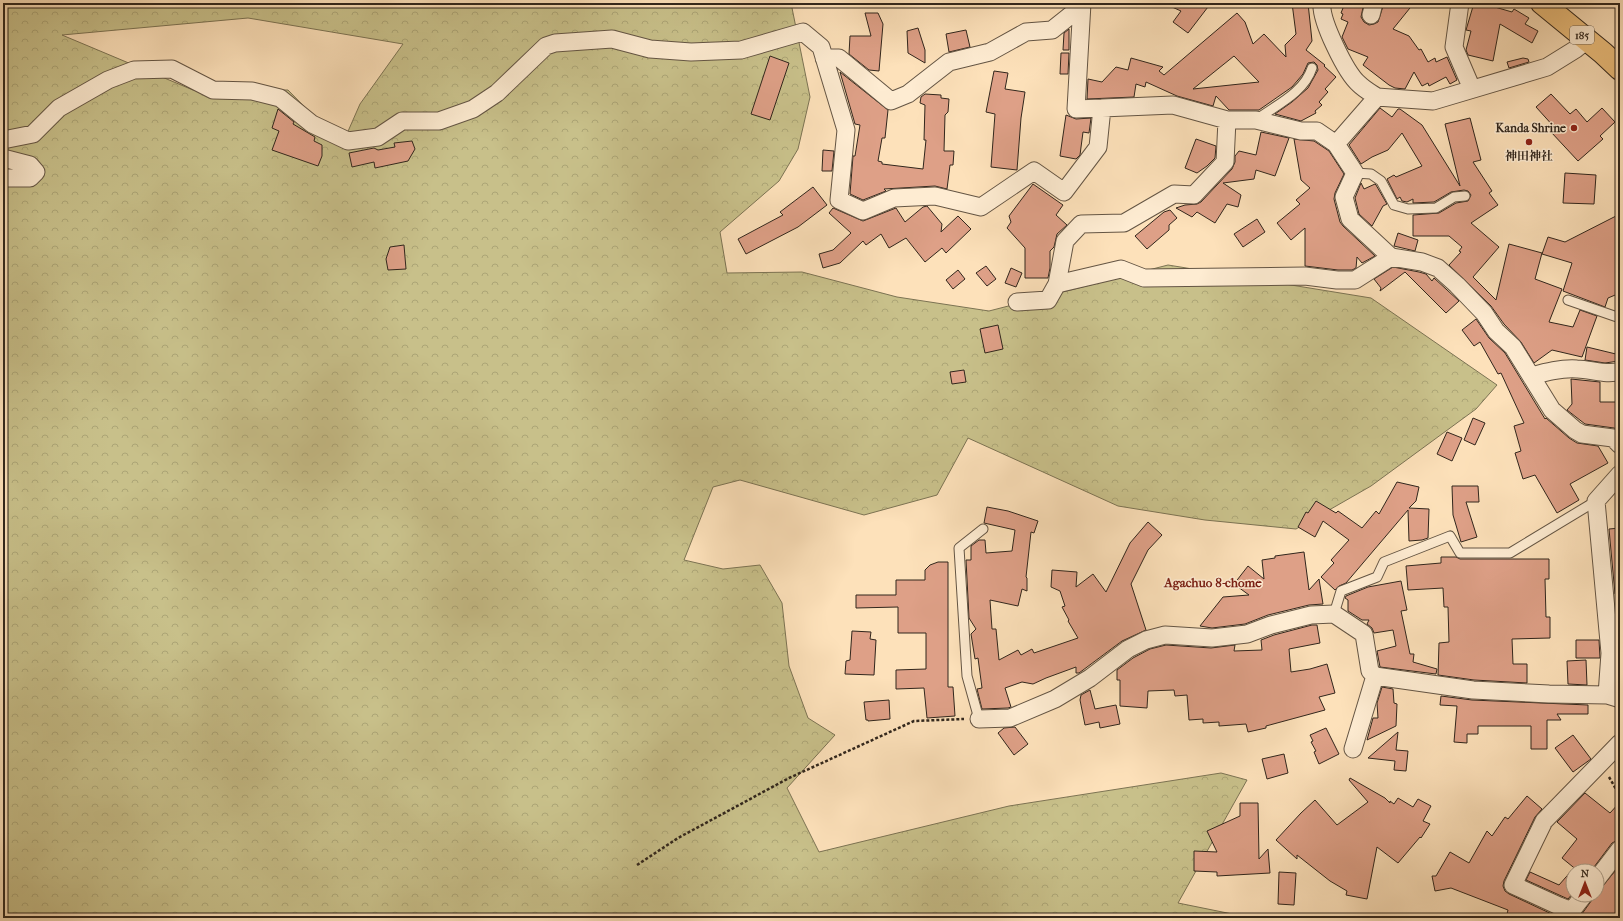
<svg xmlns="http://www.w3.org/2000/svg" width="1623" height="921" font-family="'IM FELL French Canon','Noto Serif JP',serif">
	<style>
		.forest { fill: url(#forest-crowns); stroke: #7c7353; fill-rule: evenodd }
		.building { fill: #dea087; stroke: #31261c; fill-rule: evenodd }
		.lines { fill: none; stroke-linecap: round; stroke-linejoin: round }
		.lane-casing { stroke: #645544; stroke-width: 11 }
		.street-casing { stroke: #645544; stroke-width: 19 }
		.highway-casing { stroke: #31261c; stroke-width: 24 }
		.path { stroke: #31261c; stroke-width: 2.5; stroke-dasharray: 3 2; stroke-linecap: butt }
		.lane { stroke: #feecd2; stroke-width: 9 }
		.street { stroke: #feecd2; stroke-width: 17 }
		.highway { stroke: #eec07d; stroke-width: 22 }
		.poi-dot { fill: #8f2418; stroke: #feecd2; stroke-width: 1.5 }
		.labels { text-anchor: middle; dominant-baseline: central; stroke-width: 3; stroke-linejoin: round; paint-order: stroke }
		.shield { fill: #feecd2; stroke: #6e6153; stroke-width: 1 }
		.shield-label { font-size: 11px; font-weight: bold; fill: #31261c }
		.poi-label { font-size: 12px; font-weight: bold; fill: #31261c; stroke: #feecd2; text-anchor: end }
		.neighbourhood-label { font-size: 13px; font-weight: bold; fill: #7a1f14; stroke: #feecd2 }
	</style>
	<defs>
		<pattern id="forest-crowns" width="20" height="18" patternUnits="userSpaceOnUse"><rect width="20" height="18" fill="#c8c08a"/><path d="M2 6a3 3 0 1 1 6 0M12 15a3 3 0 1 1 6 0" fill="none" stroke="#aca576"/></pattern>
	</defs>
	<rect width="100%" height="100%" fill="#fde1ba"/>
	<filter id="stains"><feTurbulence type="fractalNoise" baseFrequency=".005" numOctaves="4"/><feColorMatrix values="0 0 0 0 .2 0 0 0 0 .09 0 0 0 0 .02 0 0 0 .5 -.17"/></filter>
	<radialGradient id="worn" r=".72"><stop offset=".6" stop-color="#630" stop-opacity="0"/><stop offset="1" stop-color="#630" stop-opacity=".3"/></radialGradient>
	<path class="forest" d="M3 3H791L810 97 798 149 779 181 720 232 727 273 802 272 897 297 989 311 1168 265 1371 298 1497 385 1476 409 1371 486 1296 529 1205 520 1118 506 968 438 937 495 864 515 740 480 713 487 684 560 723 569 760 565 782 603 789 666 808 718 835 735 787 788 819 852 1009 806 1221 773 1247 780 1178 903 1252 918H3ZM248 18 403 44 360 104 342 145 288 90H193L62 35Z"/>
	<path class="building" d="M1163 3H1211L1188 33 1173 22 1181 11Z
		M1292 3H1308L1312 41 1306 50 1325 65 1324 66 1336 77 1325 89 1328 92 1319 102 1322 105 1315 111 1316 113 1301 121 1275 114 1292 102 1308 88 1318 70 1317 65 1314 62 1308 63 1303 74 1292 87 1259 110H1229L1216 96 1213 106 1177 96 1146 82 1145 87 1136 84 1134 97 1087 99 1088 79 1102 82 1116 67 1128 70 1131 58 1163 67 1159 71 1164 75 1237 13 1245 22 1253 44 1264 34 1286 57 1285 45 1296 34ZM1234 56 1259 82 1193 89Z
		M1345 3H1364L1361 17 1364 22 1369 25 1374 24 1378 22 1384 3H1414L1393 29 1409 36 1419 50 1421 49 1428 62 1435 58 1436 62 1447 57 1457 80 1450 84 1446 77 1429 86 1428 83 1422 86 1414 72 1405 89 1395 88 1389 85 1363 65 1368 57 1348 49 1342 37 1348 22 1341 19 1343 14 1341 13Z
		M1474 3H1481L1512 12 1514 9 1529 18 1525 24 1538 31 1532 43 1500 24 1493 61 1468 55 1466 50 1471 31 1466 30Z
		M865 13H878L883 24 879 71 869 70 849 54 850 36H871Z
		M918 28 925 50V63L908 53 907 31Z
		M1069 29V50H1063L1064 33Z
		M966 30 970 47 949 52 946 34Z
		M1061 53H1069L1068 74H1060Z
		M770 56 789 63 770 120 751 114Z
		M1523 58 1528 59 1529 62 1509 68 1507 62Z
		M994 71 1008 73 1005 89 1025 92 1021 118 1017 170 991 167 995 114 986 112Z
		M840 72 888 110 885 138H882L878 161 882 162V164L923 169 926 140H924L925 105 920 103 921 97 925 94 941 95V98L949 99 948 112 945 115 944 151H954L953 165H950L947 189 935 186 884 189 886 191 863 200 850 194 853 156H855L860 125 855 124Z
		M1551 94 1570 114 1576 109 1587 122 1602 108 1615 122 1600 136 1603 139 1578 161 1551 132 1555 128 1536 107Z
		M1380 108 1392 117 1398 109H1400L1422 125 1460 186 1445 124 1470 118 1481 160 1473 162 1492 191 1489 193 1498 205 1471 223 1499 247 1473 277 1496 300 1509 244 1542 253 1535 279 1562 289 1549 322 1573 327 1580 310 1597 316 1582 357 1552 350 1534 363 1521 342 1504 324 1491 306 1449 265 1461 252 1459 251 1462 247 1449 236H1413V215L1439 213 1456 203 1468 201 1471 195 1468 191 1464 190 1451 192 1434 202 1413 203V199L1407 202 1402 201 1400 197 1397 199 1387 179 1394 175 1396 177 1422 166 1402 133 1388 150 1372 157 1361 164 1349 145Z
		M278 109 294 122 293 124 315 137 314 141 322 145V156L318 166 272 150 279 131 272 128Z
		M1066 115 1076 119 1091 118 1089 133 1083 132 1080 155 1076 159 1060 156Z
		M1261 132 1289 138 1275 176 1256 170 1254 179 1223 183 1241 195 1238 207 1227 204 1215 223 1197 212 1192 217 1176 208 1185 205 1197 204 1201 202 1232 169 1235 162V156L1239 151 1256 155Z
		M1196 139 1216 146 1215 158 1207 166 1197 173 1185 168Z
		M1294 139 1314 141 1329 151 1344 174 1335 193 1334 199 1340 222 1343 226 1375 256 1362 263 1357 257 1356 268 1352 270H1338L1305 266V228L1291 240 1277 223 1300 204 1296 200 1310 188 1301 180Z
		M412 141 415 149 408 161 375 168 374 162 352 167 349 153 374 148 378 150 395 147 394 143Z
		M823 150 834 151 832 171H822Z
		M1565 173 1596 175 1594 204 1563 203Z
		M1361 183 1364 189 1375 184 1376 185 1387 204 1383 206 1372 226 1359 214 1355 198Z
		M1033 184 1063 205 1056 215 1067 225 1057 234 1054 247 1050 251V268L1048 278H1025V248L1007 228 1011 222 1009 216Z
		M813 187 827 205 798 227 746 254 738 239 783 215 780 212Z
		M927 206 942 224 941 232 958 216 971 229 946 253 942 248 925 262 906 238 889 248 881 234 866 245 863 241 840 263 823 268 819 254 833 250 851 233 829 213 833 208 863 221 896 208 905 222 923 207Z
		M1170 210 1177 218 1169 225V230L1147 249 1135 236 1164 212Z
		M1616 216 1620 224V293L1608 298 1605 307 1563 291 1572 263 1542 254 1548 237 1565 242Z
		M1257 219 1265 232 1243 247 1234 234Z
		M1398 233 1418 240 1415 251 1394 246Z
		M404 245 406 269 388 270 386 259 390 247Z
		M986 266 996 279 987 286 976 273Z
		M1393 267 1419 272 1426 274 1432 281 1434 278 1459 301 1446 313 1405 272 1380 291 1381 288 1374 279Z
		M1011 268 1022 273 1016 287 1005 283Z
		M958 270 965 279 953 289 946 280Z
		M1476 319 1489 338 1505 353 1545 419 1546 418 1569 438 1577 443 1598 446 1608 463 1570 484 1579 500 1557 513 1535 475 1523 479 1515 453 1521 451 1514 426 1524 423 1501 373 1498 374 1480 342 1474 346 1462 330Z
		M998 325 1003 349 985 353 980 329Z
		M1587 347 1620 355 1619 361 1605 363 1585 360Z
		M964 370 966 382 952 384 950 372Z
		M1571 379 1600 382V402H1620L1619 430 1614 428 1585 424 1567 410 1572 404Z
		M1473 418 1485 423 1475 445 1464 440Z
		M1447 432 1462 438 1452 461 1437 454Z
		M1397 482 1419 487 1416 501 1409 508 1429 509 1428 538 1422 540 1409 541 1408 510 1346 583 1339 586 1335 590 1321 577 1334 563 1331 560 1349 540 1323 521 1315 537 1298 527 1306 512 1308 513 1316 501 1336 513 1338 511 1362 528 1376 511 1379 514Z
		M1452 486H1478L1479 502H1466L1477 537 1461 542 1453 515Z
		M987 507 1008 511 1038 521 1034 533 1031 532 1026 577 1027 578V591L1022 589 1018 606 990 600 992 629H996L999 660 1018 650 1021 655 1032 649 1034 653 1078 638 1068 621 1069 620 1062 607 1065 606 1060 591 1051 587 1052 570 1077 572 1076 587 1093 574 1106 592 1130 543 1148 522 1162 535 1148 550 1131 584 1146 630 1122 641 1079 673H1076V667L1046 678 1033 684 1022 682 1005 688 1011 707 1008 708 982 709 977 689 982 688 978 658 975 659 971 634 976 629 969 618 966 560H971V546L979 540H985L986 553 1012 551 1015 530 984 523Z
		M1620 528V593L1615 594 1609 529Z
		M1304 552 1309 590 1319 579 1323 604 1309 605 1268 615 1245 624 1212 628 1200 626 1223 597 1249 595 1234 584 1248 566 1264 579 1262 560 1275 558V556Z
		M1441 557H1456L1460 559H1549V579H1545L1546 617H1550V638L1512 639 1513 664H1527V683L1474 680 1438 675 1439 643 1449 642 1448 607H1444L1443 588 1408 590 1406 566 1441 563Z
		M938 562H948V687H953L955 716 927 718 924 688 896 689V670L926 669V633H898V607L856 608V595H896V580H925V570L930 565Z
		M1401 581 1407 610 1401 611 1410 654H1414L1413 662 1437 669 1436 674 1380 667 1377 651 1396 646 1393 630 1374 633 1372 628 1367 624 1369 620H1362L1348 611V600L1345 598 1346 596 1368 587Z
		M1312 625H1317L1320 643 1289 649 1291 672 1310 669 1327 664 1335 693 1319 697 1325 710 1266 726V728L1248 732 1246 724 1219 726V722L1203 723V719L1189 720 1187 695 1175 696 1174 690 1148 691 1147 708 1120 706V680H1117V670L1133 658 1150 649 1166 645 1211 648 1235 645 1234 651 1262 650 1261 640 1274 635Z
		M852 631 871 632 870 639 876 640 874 675 845 674 846 661 850 660Z
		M1576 640H1599L1600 658H1576Z
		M1586 660 1587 685 1568 684 1567 661Z
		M1382 687 1393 689 1394 703 1397 704 1396 726 1367 740 1373 718H1378L1377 703Z
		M1090 690 1095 709 1116 705 1120 724 1100 728 1099 722 1085 725 1080 700 1081 695Z
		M1441 696 1472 700 1588 705V714H1557L1561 720H1547V749H1531V726H1478V734H1467V743L1454 742 1457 706 1440 705Z
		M889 700 890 719 868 721V720H866L864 702Z
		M1015 727 1028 744 1014 755 998 733 1004 728Z
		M1326 728 1339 754 1319 764 1314 752 1316 751 1311 742 1313 741 1310 735Z
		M1398 732 1396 750 1408 751 1406 771 1394 770 1395 761 1368 758Z
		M1573 735 1591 759 1573 772 1555 748Z
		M1284 754 1288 773 1267 779 1262 759Z
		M1350 778 1385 798 1390 803V801L1394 804 1398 798 1413 807 1418 799 1431 806 1423 821 1430 824 1421 838 1420 837 1398 863 1377 847 1367 899 1346 895 1347 891 1330 881 1297 855V859L1276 840 1301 813 1315 800 1337 825 1368 802 1349 780Z
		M1585 793 1610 813 1620 802V839L1612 843 1591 871H1578L1562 858 1577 839 1557 822Z
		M1527 796 1542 809 1535 817 1504 881 1503 886 1505 891 1509 894 1556 916V918H1506L1508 910 1451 888 1435 891 1432 876H1436L1450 852 1469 863 1487 831 1492 836 1505 817 1508 819Z
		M1240 803H1258L1259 859 1268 849 1270 873 1217 876V872L1194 871V851L1217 852 1207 831 1240 816Z
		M1620 865V918H1579L1594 897 1597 895V893Z
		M1573 869V893L1568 899 1526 880 1530 872 1559 885Z
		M1279 872 1296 873 1294 905 1278 904Z"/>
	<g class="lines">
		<g class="lane-casing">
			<path id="lane" d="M1256 120C1276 105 1304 93 1312 68
				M1355 173 1371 174 1381 181 1394 205 1408 209 1436 208 1454 197 1465 196
				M1568 300 1620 318
				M1334 614 1341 591 1377 577 1384 562 1450 536 1460 553H1510L1596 501
				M979 719 967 676 959 548 983 529"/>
		</g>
		<g class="street-casing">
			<path id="street" d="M1322 3C1320 20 1346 73 1359 84 1364 89 1371 93 1377 97
				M1460 3 1454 47 1472 89
				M1371 15 1374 3
				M824 58H839L891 101 908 94 949 62 990 52 1026 32 1052 30 1082 6
				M1102 108 1173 105 1227 120H1256L1301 131H1317L1336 144 1355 173 1344 197 1350 219 1391 257
				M3 140 33 134 59 108 108 80 134 70 172 69 213 90 252 91 280 98 312 124 348 141 378 137 402 121H439L473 109 497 93 546 46 555 43 612 39 650 49 691 52 741 50 803 32 821 47 846 130 839 200 863 211 894 198 935 196 981 207 1034 171 1064 192 1098 147 1102 108 1076 109 1082 3
				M1336 144 1377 97 1433 101 1547 67 1576 49 1587 40
				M3 158 30 165 36 172 30 178H3
				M1057 284 1065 241 1081 224 1124 223 1174 194 1194 195 1225 162 1227 120
				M1017 302 1048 300 1057 284 1121 269 1144 278 1305 276 1337 280H1355L1391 257 1422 262 1438 268 1457 285 1484 313 1496 331 1513 347 1552 410 1575 430 1582 434 1613 438 1620 445
				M1531 376C1546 372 1561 368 1577 369 1591 369 1607 376 1620 371
				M1607 695 1610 653 1596 501 1620 474
				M979 719 1010 718 1055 699 1090 678 1128 649 1146 640 1165 635 1212 638 1247 634 1271 625 1311 615 1334 614 1364 634 1370 671 1375 676 1473 690 1549 694 1607 695 1620 699
				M1353 749 1375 676
				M1597 879 1620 849
				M1572 911 1559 906 1513 885 1544 821 1620 743
				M1566 918 1584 895"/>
		</g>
		<g class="highway-casing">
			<path id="highway" d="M1542 3 1603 53 1620 69"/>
		</g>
		<path class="path" d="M1609 777 1620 796
			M637 865 678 838 789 778 914 721 964 719"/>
		<use href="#lane" class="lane"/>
		<use href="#street" class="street"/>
		<use href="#highway" class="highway"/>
	</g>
	<g class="poi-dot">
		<circle cx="1574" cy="128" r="4"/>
		<circle cx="1529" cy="142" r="4"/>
	</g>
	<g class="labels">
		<rect class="shield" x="1570" y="26" width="24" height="18" rx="3"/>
		<g class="shield-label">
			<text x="1582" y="35">185</text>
		</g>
		<g class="poi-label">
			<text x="1566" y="128">Kanda Shrine</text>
			<text x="1529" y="156" text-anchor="middle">神田神社</text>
		</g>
		<g class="neighbourhood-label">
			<text x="1213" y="582">Agachuo 8-chome</text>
		</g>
	</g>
	<rect width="1623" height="921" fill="none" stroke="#fde1ba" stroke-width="16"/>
	<rect x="4" y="4" width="1615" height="913" fill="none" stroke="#31261c" stroke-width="2"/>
	<rect x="8" y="8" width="1607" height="905" fill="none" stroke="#31261c"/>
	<g transform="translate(1585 883)"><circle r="19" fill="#feecd2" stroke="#ac9d89"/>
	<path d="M0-3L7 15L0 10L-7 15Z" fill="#8f2418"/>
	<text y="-6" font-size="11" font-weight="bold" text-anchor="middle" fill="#31261c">N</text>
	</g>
	<rect width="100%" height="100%" filter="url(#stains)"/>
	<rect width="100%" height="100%" fill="url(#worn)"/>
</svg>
